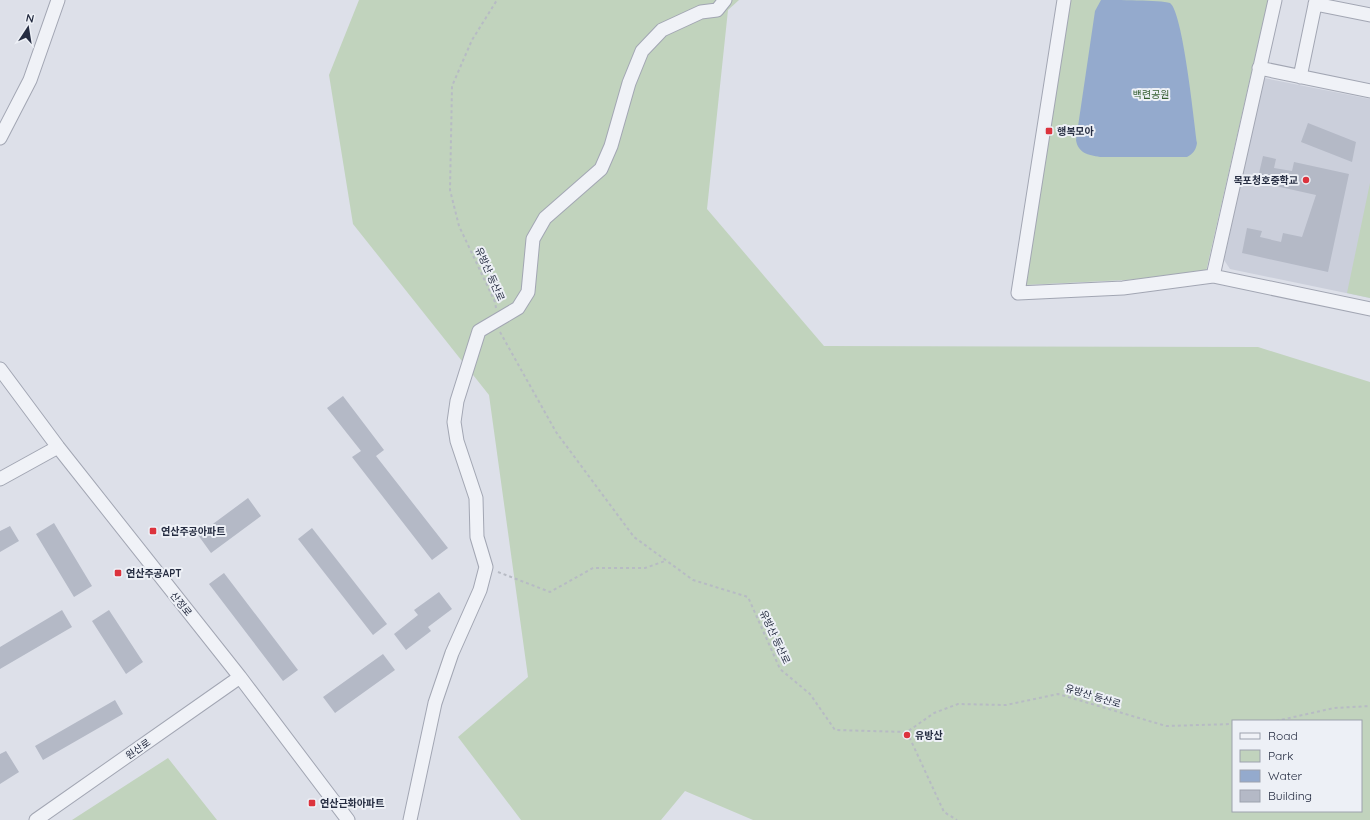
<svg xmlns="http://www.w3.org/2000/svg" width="1370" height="820" font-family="Quicksand,'Noto Sans KR',sans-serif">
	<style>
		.built { fill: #cbcfdb }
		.green { fill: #c1d3bd; fill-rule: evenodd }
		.water { fill: #94aacd }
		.building { fill: #b4b9c6 }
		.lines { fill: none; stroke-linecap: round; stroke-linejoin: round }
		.minor-casing { stroke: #a2a6b3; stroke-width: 15 }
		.path { stroke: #b7bbc4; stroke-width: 2; stroke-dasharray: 3 3; stroke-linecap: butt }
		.minor { stroke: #f0f2f7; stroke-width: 13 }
		.poi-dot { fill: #dc333d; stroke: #edf0f6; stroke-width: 1.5 }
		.labels { text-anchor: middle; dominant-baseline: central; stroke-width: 4; stroke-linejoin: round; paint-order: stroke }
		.park-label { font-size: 10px; fill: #355e31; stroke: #edf0f6 }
		.poi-label { font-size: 10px; font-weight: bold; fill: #252c41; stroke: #edf0f6; text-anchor: start }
		.street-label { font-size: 10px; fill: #252c41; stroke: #edf0f6 }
	</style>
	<rect width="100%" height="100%" fill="#dde0e9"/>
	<path class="built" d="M1264 78 1370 99V298L1230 269 1224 260Z"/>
	<path class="green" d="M359 0H739L728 10 707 209 824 346 1258 347 1370 382V820H753L685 791 661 820H521L458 737 528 677 489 395 353 224 329 75ZM1233 721H1361V811H1233Z
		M1071 0H1268L1205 276 1025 285Z
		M1370 183V298L1347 293Z
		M168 758 217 820H72Z"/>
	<path class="water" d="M1101 0C1115 0 1160 0 1170 3 1183 12 1194 122 1197 143 1196 150 1193 154 1187 157H1100C1088 155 1078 153 1076 140L1095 11Z"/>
	<path class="building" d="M1308 123 1356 142 1352 162 1301 142Z
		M1263 156 1276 159 1274 168 1292 171 1294 162 1349 174 1328 272 1242 253 1247 228 1262 231 1260 237 1281 242 1283 233 1302 237 1316 195 1257 182Z
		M343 396 384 450 376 456 448 548 432 560 352 457 361 451 327 408Z
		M248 498 261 516 211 553 198 535Z
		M54 523 92 586 74 597 36 534Z
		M10 526 19 541 0 552V531Z
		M312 528 387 624 373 635 298 539Z
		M224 573 298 670 283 681 209 584Z
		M439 592 452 609 428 627 431 631 406 650 394 634 418 615 414 610Z
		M62 610 72 627 0 669V647Z
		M109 610 143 662 126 674 92 621Z
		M383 654 395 670 335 713 323 697Z
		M115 700 123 714 43 760 35 746Z
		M6 751 19 772 0 784V754Z"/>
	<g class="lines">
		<g class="minor-casing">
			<path id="minor" d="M1064 0 1018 293 1123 288 1213 276 1370 309
				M1315 4 1370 15
				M1259 68 1370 91
				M1300 77 1316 0
				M0 138 30 80 58 0
				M1213 276 1275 0
				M0 369 58 447 240 677 348 820
				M0 479 58 447
				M36 820 240 677
				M410 820 435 703 452 653 480 590 486 567 477 537 476 498 457 441 454 422 457 401 479 331 518 308 528 292 533 239 545 218 601 169 611 146 629 83 642 51 662 30 701 12 717 10 725 0"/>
		</g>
		<path class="path" d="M496 308 495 302 459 226 450 190 452 86 472 40 497 0
			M500 332 556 432 634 537 693 580 748 597 780 669 810 694 835 730 907 732 934 713 958 704 1006 705 1058 694 1166 726 1233 724
			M498 572 550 592 593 568H645L665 561
			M1276 721 1334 708 1370 706
			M907 732 944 812 957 820"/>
		<use href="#minor" class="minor"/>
	</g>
	<g class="poi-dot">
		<rect x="1045" y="127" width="8" height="8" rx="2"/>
		<circle cx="1306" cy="180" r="4"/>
		<rect x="149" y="527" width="8" height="8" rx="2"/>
		<rect x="114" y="569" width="8" height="8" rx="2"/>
		<circle cx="907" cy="735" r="4"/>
		<rect x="308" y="799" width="8" height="8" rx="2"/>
	</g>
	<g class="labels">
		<g class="park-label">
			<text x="1151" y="94">백련공원</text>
		</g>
		<g class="poi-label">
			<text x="1057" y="131">행복모아</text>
			<text x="1298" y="180" text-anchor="end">목포청호중학교</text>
			<text x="161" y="531">연산주공아파트</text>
			<text x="126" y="573">연산주공APT</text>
			<text x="915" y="735">유방산</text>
			<text x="320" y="803">연산근화아파트</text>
		</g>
		<g class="street-label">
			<text transform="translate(490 274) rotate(66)">유방산 등산로</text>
			<text transform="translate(181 604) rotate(51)">산정로</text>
			<text transform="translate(775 637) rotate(65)">유방산 등산로</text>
			<text transform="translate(1093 696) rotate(17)">유방산 등산로</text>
			<text transform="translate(138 749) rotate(-35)">원산로</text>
		</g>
	</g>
	<rect x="1232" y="720" width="130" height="92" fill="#edf0f6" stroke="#9da2ae"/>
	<rect x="1240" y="733" width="20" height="6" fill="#f0f2f7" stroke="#9da2ae"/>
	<text x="1268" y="740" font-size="12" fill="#252c41">Road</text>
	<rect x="1240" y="750" width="20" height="12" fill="#c1d3bd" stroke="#9da2ae"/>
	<text x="1268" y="760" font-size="12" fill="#252c41">Park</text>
	<rect x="1240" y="770" width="20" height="12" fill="#94aacd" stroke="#9da2ae"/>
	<text x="1268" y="780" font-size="12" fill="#252c41">Water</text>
	<rect x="1240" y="790" width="20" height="12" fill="#b4b9c6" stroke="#9da2ae"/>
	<text x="1268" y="800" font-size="12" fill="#252c41">Building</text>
	<g transform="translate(28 28) rotate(12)" stroke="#edf0f6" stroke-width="3" paint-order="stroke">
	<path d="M0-3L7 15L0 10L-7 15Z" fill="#252c41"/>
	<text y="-6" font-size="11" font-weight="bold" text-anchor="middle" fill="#252c41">N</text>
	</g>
</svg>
